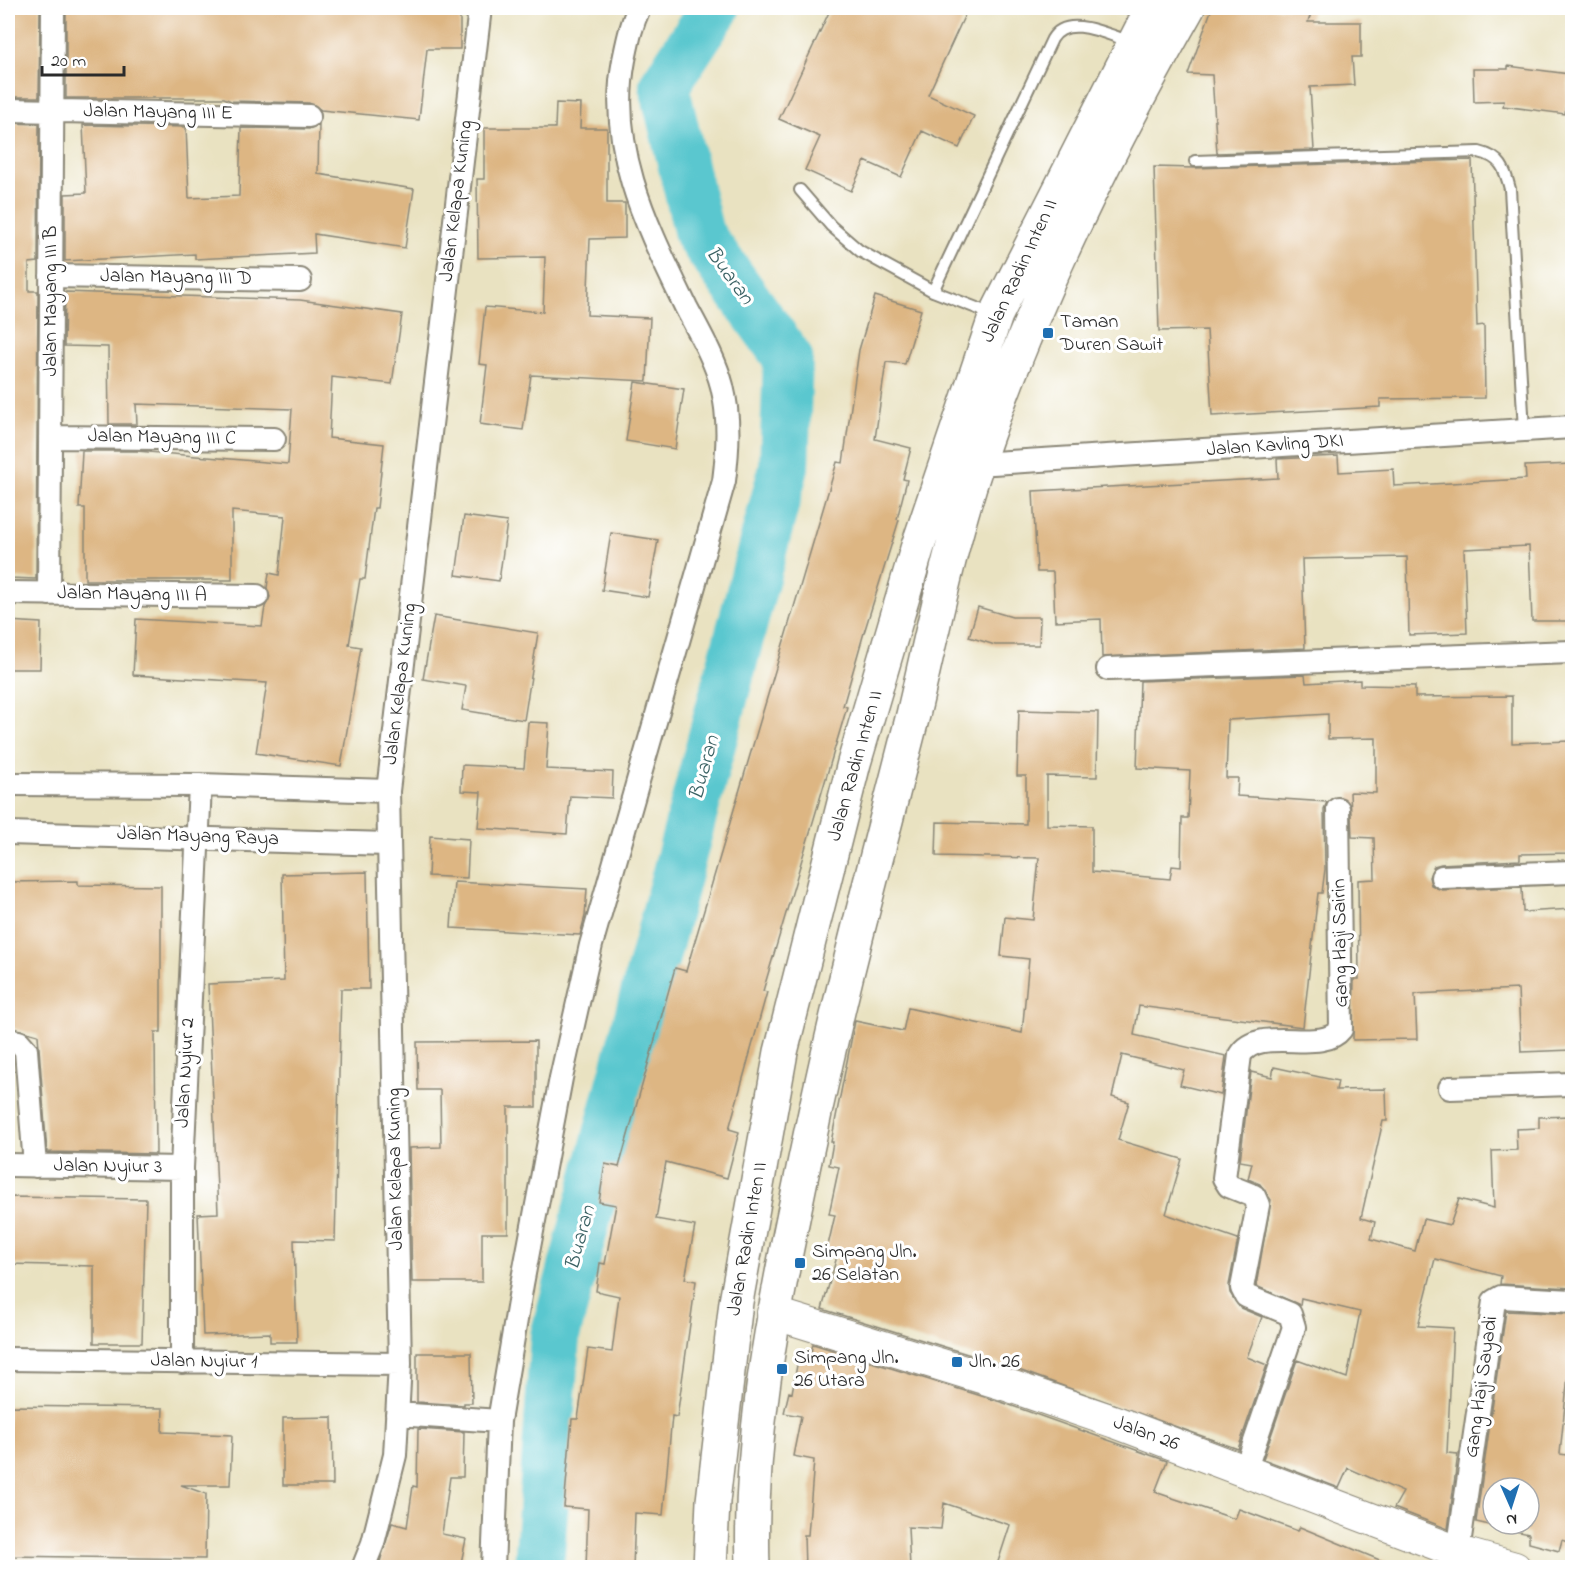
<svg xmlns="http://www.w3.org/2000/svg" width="1580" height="1575" font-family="'Indie Flower',sans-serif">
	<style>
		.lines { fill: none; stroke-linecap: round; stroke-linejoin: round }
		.river { stroke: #5ac7cf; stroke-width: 50 }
		.building { fill: #ddb683; fill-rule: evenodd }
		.lane-casing { stroke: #8a8676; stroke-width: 14 }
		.street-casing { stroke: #8a8676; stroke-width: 26 }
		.secondary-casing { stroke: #8a8676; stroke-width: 34 }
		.primary-casing { stroke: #8a8676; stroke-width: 36 }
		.lane { stroke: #fff; stroke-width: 10 }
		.street { stroke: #fff; stroke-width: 22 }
		.secondary { stroke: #fff; stroke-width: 32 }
		.primary { stroke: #fff; stroke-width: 33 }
		.poi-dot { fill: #1f6fb2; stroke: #fff; stroke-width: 2 }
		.labels { text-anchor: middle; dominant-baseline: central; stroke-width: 6; stroke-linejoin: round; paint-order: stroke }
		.street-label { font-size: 20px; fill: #2b2b2b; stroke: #fff }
		.poi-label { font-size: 20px; fill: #2b2b2b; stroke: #fff; text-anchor: start }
		.water-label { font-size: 21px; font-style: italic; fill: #3b6264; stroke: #fff }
	</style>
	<rect width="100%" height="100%" fill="#fff"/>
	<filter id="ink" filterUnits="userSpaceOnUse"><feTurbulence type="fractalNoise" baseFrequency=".0167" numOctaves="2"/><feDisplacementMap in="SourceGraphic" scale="12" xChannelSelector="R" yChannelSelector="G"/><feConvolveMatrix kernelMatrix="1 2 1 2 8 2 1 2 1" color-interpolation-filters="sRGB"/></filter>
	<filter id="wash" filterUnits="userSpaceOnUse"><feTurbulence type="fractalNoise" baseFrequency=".008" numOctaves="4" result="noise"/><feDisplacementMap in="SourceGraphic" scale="24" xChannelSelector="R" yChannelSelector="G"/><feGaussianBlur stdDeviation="1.35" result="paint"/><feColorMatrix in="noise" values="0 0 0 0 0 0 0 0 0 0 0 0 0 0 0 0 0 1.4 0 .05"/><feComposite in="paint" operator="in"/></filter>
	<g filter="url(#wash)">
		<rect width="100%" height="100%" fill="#e9e2c1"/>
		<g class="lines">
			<path class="river" d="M539 1568 555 1336 784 467 788 358 699 234 664 86 715 8"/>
		</g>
		<g id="blocks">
			<path class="building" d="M8 8H40L39 97H8Z
				M66 8H460V49H427L419 120 321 110 309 103 231 101 224 98H66Z
				M831 8H968L928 95 974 116 959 148 922 131 901 177 865 161 851 191 805 170 820 137 779 119Z
				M1212 8H1313L1308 22H1361V57H1352L1354 85 1310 87 1314 150 1217 153 1212 75 1188 74Z
				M1508 66 1569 74 1565 114 1503 106 1504 101 1474 102 1473 69H1508Z
				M556 103 581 104 580 128H607V203H625V238L590 239 587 315 650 318 647 381 531 375 523 430 480 424 487 365 479 364 485 307 543 312 545 257 478 258 477 179H484V128H555Z
				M8 123 39 124 38 262 29 263V291H38L36 579 8 578Z
				M319 124 318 174 414 189 405 248 314 234 315 253 195 259V254L65 261V194L86 193 83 125 186 127 189 198 239 196 241 128 309 129Z
				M1472 160 1477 326 1484 325 1485 398 1380 399V407L1212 416 1207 330 1159 331 1154 167 1195 168Z
				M65 292 300 300 402 314 392 384 332 377 329 438 384 444 377 508H374L365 579H360L349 645 361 647 341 766 256 753 267 683 133 675 136 619 262 626 265 607 270 597 267 588 269 573 279 575 285 516 232 511V580H85V508H79L82 451H137L288 464 292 409 136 404 137 424H109L108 347 64 346Z
				M875 296 921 310 905 364 886 362 875 439 911 448 903 479 907 480 897 519 899 520 863 636 843 706 847 707 763 991 767 992 729 1129 739 1132 727 1178 666 1162 656 1219 695 1226 685 1279 696 1281 677 1417 672 1416 663 1515 635 1513 633 1568H586L588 1509 564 1507 572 1419H578L588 1349 612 1352 619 1296 596 1291 600 1263 605 1264 616 1205 599 1202 605 1164 619 1167 675 968 686 971 837 462 843 463 859 350Z
				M635 382 684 389 675 449 626 441Z
				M1338 456 1339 472 1393 469 1394 486 1526 479 1525 466 1572 464V621H1532L1529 546 1464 549 1467 633 1409 635 1407 557 1302 559 1305 648 1102 657 1101 619 1055 621 1053 572H1037L1033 491 1278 478 1277 459Z
				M464 516 507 522 499 581 456 575Z
				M611 533 658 540 648 597 602 590Z
				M978 607 1012 617H1040L1039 645H995L969 637Z
				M434 616 538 633 524 720 462 710 466 686 423 679Z
				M8 621 41 623 40 669H8Z
				M1305 675 1306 683 1360 680V685L1415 686V697L1512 696V743L1572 741V853L1520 854V860L1441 864 1434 866 1429 877 1431 885 1442 890 1522 887 1523 912 1572 909V1050L1521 1052 1518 989 1415 994 1417 1039 1353 1040 1354 979H1359L1358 880 1375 879 1374 838 1352 837 1350 792 1376 793V738L1328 739V714L1228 720 1226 778H1238L1237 796 1327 802 1324 809 1325 869 1322 893H1318L1303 1027 1139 1006 1134 1035 1226 1056 1221 1095 1180 1085 1184 1070 1122 1055 1112 1097 1129 1102 1118 1140 1182 1159 1166 1214 1238 1239 1229 1285 1230 1293 1240 1308 1262 1317 1247 1357 1267 1365 1238 1449 1016 1369 822 1309 838 1253 827 1250 835 1215 829 1214 839 1167 829 1165 833 1142H831L855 1021 903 1031 908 1008 1022 1033 1029 959 1001 956 1005 917 1033 920 1039 858 936 856 937 822 1026 824V776H1017L1019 710 1098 712 1097 777 1047 776V825L1092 826V872L1170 879 1172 866 1181 867 1182 818H1188L1190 771 1137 768 1140 681Z
				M528 722 549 723 546 769 613 772 612 798 570 796 567 834 478 828 481 792 461 791 462 765 524 768Z
				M430 836 469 839 467 878 428 876Z
				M367 872 369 989H341L335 1241 294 1240 297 1342H270V1333L203 1335 198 1214 218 1213 208 984 284 981 282 874Z
				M78 881V885L161 886V1032H155L156 1154 47 1152 38 1035 8 1027V882Z
				M454 882 587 889 585 916 580 935 451 928Z
				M536 1041V1107H508V1233H482V1282H412L409 1148 441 1147 440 1090H418L417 1042Z
				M1274 1067 1338 1081 1336 1090 1386 1089 1387 1121H1383L1361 1218 1375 1222 1371 1239 1415 1251 1423 1219 1450 1225 1459 1199 1494 1208 1492 1151 1517 1150 1516 1129 1539 1128V1117L1572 1116V1288L1500 1284 1501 1276 1435 1259 1418 1326 1453 1328 1447 1453 1458 1454 1448 1529 1394 1508 1403 1492 1348 1468 1339 1488 1263 1459 1297 1360 1347 1378 1360 1312 1301 1298 1300 1305 1256 1286 1271 1200 1260 1184 1248 1179 1252 1163 1240 1161 1251 1072 1272 1077Z
				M8 1197 146 1199 142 1343H94V1266L8 1264Z
				M1506 1311 1572 1314V1376L1568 1375 1560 1454 1572 1456V1543L1562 1540 1559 1551 1529 1543V1534L1476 1522ZM1493 1488H1529V1524H1493Z
				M813 1344 1004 1403 1167 1461 1155 1492 1235 1519 1239 1509 1298 1531 1300 1527 1399 1568H996L1010 1525 944 1503 941 1529 908 1527 910 1568H805L804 1535H808L814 1460 793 1456 801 1416 784 1413 789 1392 792 1393 799 1354 810 1356Z
				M417 1353H471L472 1403H464V1405L417 1402Z
				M8 1406 163 1408 162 1432 232 1435 230 1485H181L206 1494 205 1559 8 1556Z
				M332 1417 333 1485H283V1418Z
				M418 1429 464 1432 463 1477H450L442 1534 466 1539 460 1568H378L392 1523 407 1527 413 1486 417 1487Z"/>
		</g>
	</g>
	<g filter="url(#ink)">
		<use href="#blocks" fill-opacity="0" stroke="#8a8676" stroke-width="1.5"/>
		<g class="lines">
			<g class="lane-casing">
				<path id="lane" d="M1195 161 1479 152C1501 157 1505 169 1510 189L1524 430
					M800 190 831 226 860 251 933 291
					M992 314 933 291 1052 39C1067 13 1108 35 1131 42"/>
			</g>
			<g class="street-casing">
				<path id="street" d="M8 110 309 116
					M51 276 300 280
					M50 437 274 439
					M977 464 1572 427
					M8 593 257 596
					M49 594 53 8
					M1108 669 1572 652
					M8 784 200 785 388 791
					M8 833 388 844
					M1442 877 1572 872
					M8 1040 19 1042 26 1050 35 1166
					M1450 1088 1572 1084
					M8 1165 182 1168
					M8 1359 400 1364
					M182 1362V1168L200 785
					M397 1414 499 1421
					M1245 1471 1294 1327 1290 1314 1246 1296 1242 1288 1258 1205 1254 1196 1229 1186 1224 1178 1240 1055C1259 1024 1321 1055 1341 1029L1338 809
					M1458 1552 1494 1301 1501 1297 1572 1301
					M363 1568 373 1543 395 1455 400 1364 388 791 480 8
					M493 1568 499 1421 522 1284 561 1078 591 945 724 481C728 449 730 418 722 386 715 359 699 332 686 307 648 228 607 150 624 60 628 41 631 25 639 8"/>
			</g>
			<g class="secondary-casing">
				<path id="secondary" d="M773 1313 1010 1386 1118 1423 1458 1552 1515 1568"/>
			</g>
			<g class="primary-casing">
				<path id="primary" d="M710 1568 713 1501 736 1302 781 1052 854 763 917 549 996 315 1152 8
					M753 1568C749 1448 769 1334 793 1218 813 1118 835 1020 860 922 877 853 896 784 913 715 933 630 950 544 978 461 1031 303 1106 152 1188 8"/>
			</g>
			<use href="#lane" class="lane"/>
			<use href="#street" class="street"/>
			<use href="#secondary" class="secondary"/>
			<use href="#primary" class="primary"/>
		</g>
	</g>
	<g class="poi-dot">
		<rect x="1042" y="327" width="12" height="12" rx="3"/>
		<rect x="794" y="1257" width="12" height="12" rx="3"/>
		<rect x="951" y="1356" width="12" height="12" rx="3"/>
		<rect x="776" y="1363" width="12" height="12" rx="3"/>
	</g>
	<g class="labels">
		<g class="street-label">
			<text transform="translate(158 113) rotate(1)">Jalan Mayang III E</text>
			<text transform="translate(457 201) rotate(-83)">Jalan Kelapa Kuning</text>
			<text transform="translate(1020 271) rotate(-65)">Jalan Radin Inten II</text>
			<text transform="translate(176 278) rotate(1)">Jalan Mayang III D</text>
			<text transform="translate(51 301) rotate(-90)">Jalan Mayang III B</text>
			<text transform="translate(162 438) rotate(1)">Jalan Mayang III C</text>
			<text transform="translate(1275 446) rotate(-4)">Jalan Kavling DKI</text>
			<text transform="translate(132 595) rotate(1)">Jalan Mayang III A</text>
			<text transform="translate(401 684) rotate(-83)">Jalan Kelapa Kuning</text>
			<text transform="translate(856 766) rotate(-74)">Jalan Radin Inten II</text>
			<text transform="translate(198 837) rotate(2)">Jalan Mayang Raya</text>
			<text transform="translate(1341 943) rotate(-91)">Gang Haji Sairin</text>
			<text transform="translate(186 1073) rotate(-87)">Jalan Nyiur 2</text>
			<text transform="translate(108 1167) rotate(1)">Jalan Nyiur 3</text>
			<text transform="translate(396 1169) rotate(-91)">Jalan Kelapa Kuning</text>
			<text transform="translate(748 1239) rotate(-80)">Jalan Radin Inten II</text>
			<text transform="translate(204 1362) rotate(1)">Jalan Nyiur 1</text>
			<text transform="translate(1482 1387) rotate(-82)">Gang Haji Sayadi</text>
			<text transform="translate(1146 1434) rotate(20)">Jalan 26</text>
		</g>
		<g class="poi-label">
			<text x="1060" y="322">Taman<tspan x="1060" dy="23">Duren Sawit</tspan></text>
			<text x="812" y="1252">Simpang Jln.<tspan x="812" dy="23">26 Selatan</tspan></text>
			<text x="794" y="1358">Simpang Jln.<tspan x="794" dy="23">26 Utara</tspan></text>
			<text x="969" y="1362">Jln. 26</text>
		</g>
		<g class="water-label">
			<text transform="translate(729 276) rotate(54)">Buaran</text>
			<text transform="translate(705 768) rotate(-75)">Buaran</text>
			<text transform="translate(581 1238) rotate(-75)">Buaran</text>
		</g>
	</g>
	<rect width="1580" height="1575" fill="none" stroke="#fff" stroke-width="30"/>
	<g transform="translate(1511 1506) rotate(177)"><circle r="28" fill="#ffffff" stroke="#aaaaaa" stroke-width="1.5"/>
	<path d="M0-4.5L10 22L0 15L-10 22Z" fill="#1f6fb2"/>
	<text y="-9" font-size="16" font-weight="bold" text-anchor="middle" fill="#2b2b2b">N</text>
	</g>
	<path d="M42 66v9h82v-9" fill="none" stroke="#2b2b2b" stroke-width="3"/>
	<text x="51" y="66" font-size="18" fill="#2b2b2b" stroke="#ffffff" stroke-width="4.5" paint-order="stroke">20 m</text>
</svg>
